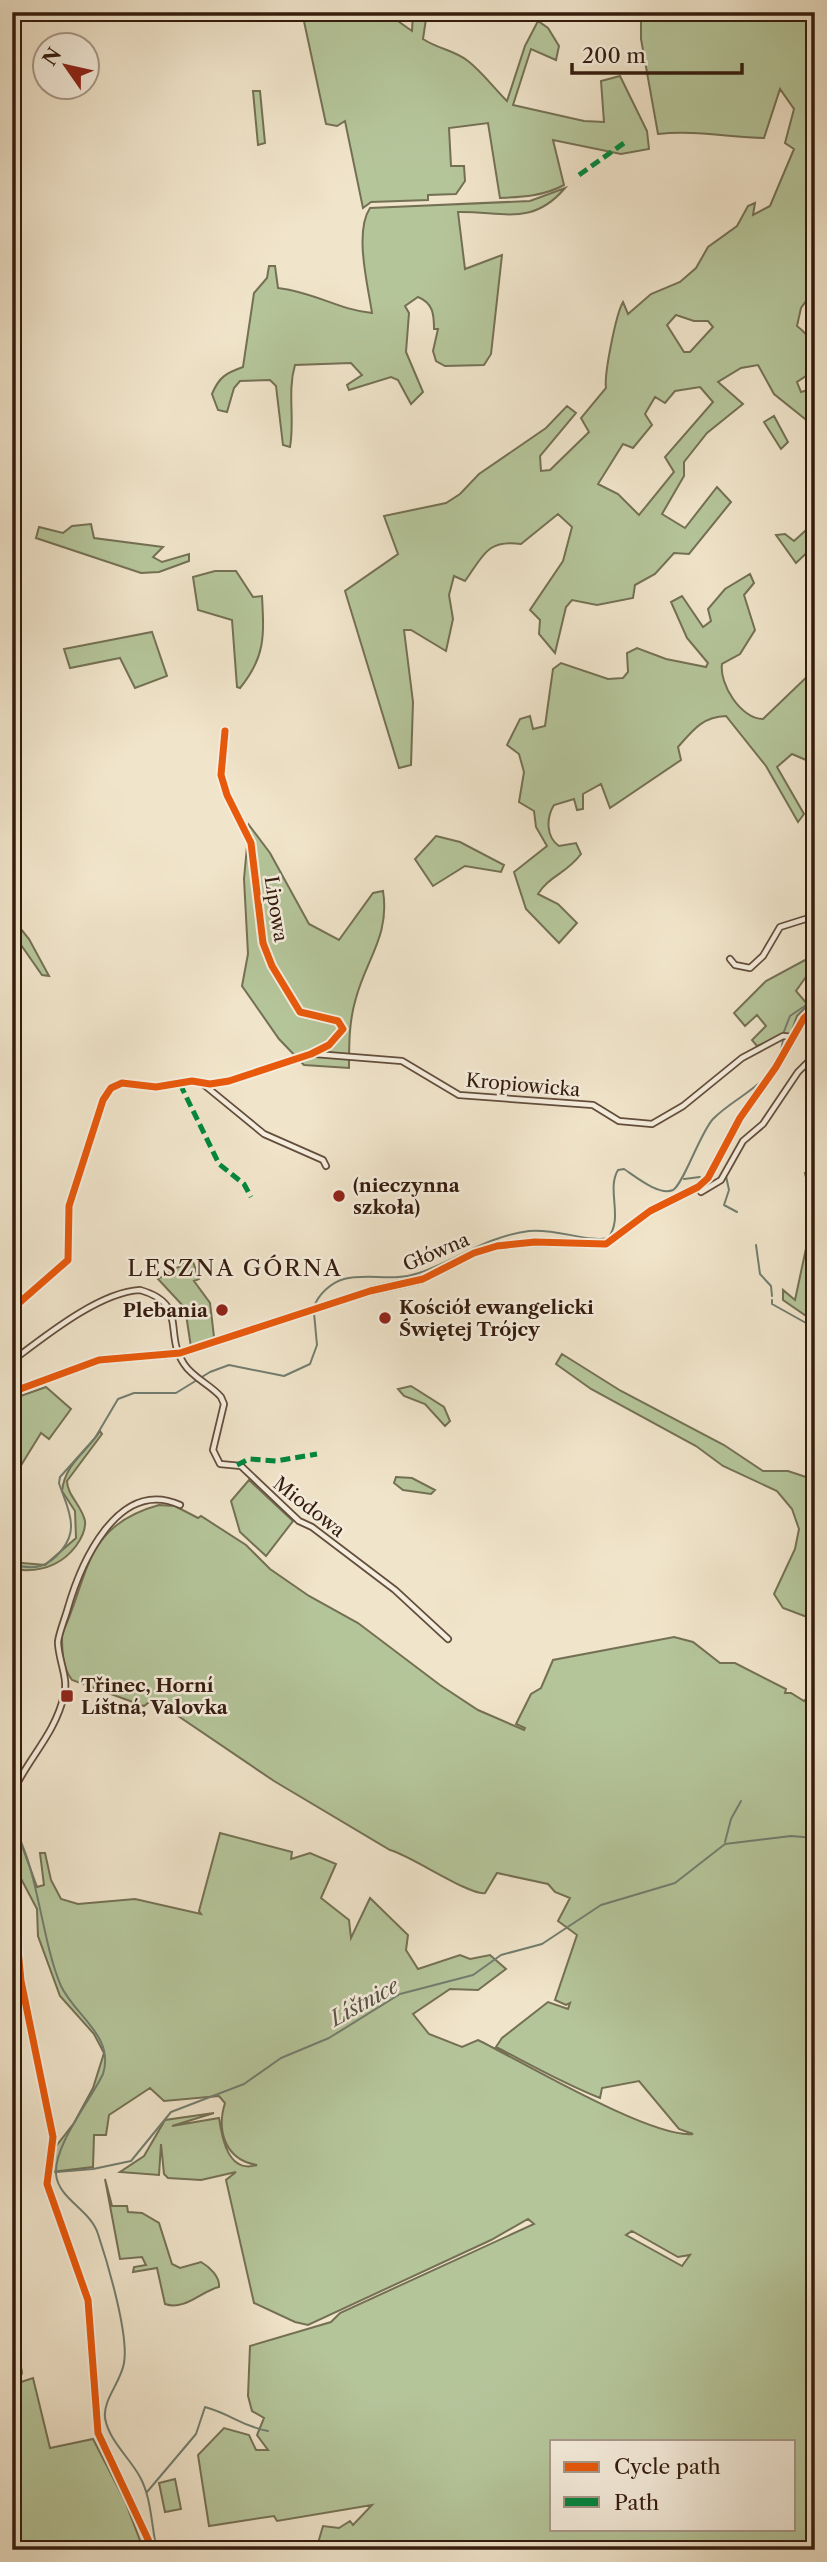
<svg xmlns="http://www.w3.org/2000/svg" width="827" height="2562" font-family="'Libre Caslon Text',serif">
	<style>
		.green { fill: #b5c59a; stroke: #747054; stroke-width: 2; fill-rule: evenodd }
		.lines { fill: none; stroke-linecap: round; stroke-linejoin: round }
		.stream { stroke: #727d6f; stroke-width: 2 }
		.minor-casing { stroke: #634d3c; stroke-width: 8 }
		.tertiary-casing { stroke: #634d3c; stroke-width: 10 }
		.minor { stroke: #f5eddd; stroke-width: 4.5 }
		.tertiary { stroke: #f5eddd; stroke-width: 6 }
		.quiet { stroke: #00873e; stroke-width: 5; stroke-dasharray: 10 5; stroke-linecap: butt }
		.cycleway-casing { stroke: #f5eddd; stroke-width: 11 }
		.cycleway { stroke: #e8590c; stroke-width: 7 }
		.poi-dot { fill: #8f2418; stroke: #f5eddd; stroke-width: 2.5 }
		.labels { text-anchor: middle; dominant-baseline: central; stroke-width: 5; stroke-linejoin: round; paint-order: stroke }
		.street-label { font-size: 19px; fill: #341b0d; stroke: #f5eddd }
		.poi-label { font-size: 19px; font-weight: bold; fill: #341b0d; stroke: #f5eddd; text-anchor: start }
		.water-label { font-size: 21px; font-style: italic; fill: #585446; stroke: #f5eddd }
		.quarter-label { font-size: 23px; letter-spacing: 2px; fill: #341b0d; stroke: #f5eddd }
	</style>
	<rect width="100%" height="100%" fill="#f0e4ca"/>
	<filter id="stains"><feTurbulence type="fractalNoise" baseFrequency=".00286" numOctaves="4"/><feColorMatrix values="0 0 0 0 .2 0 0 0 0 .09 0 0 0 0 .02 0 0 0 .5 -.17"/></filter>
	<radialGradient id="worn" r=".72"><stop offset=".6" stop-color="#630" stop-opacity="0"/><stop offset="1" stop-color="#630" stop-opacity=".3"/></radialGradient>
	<path class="green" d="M302 12H385L412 31 413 12H427L423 39C438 49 454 50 468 61 482 72 494 88 507 101L525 46 538 21 548 28 559 46 556 60 531 49 513 105 584 121 604 122 601 81 620 76 647 131 649 149 621 154 553 140 564 185C544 196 523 197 500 198L488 123 449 128 451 166H464L465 181 456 194 428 195V200L371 202 363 208 345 121 337 126 326 124Z
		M641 12H815V193L808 208 815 212V289L801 308 797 326C814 339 815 349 815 370L797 382 801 392 815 388V427L774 394 758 365 741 368 718 382 743 404 707 433 684 462V476L662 514 685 528 717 487 731 502 689 554 674 553 655 574 635 585 633 598 597 605 572 600 566 607 555 653 539 634 540 620 530 610 563 561 572 527 558 514 521 544C487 539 483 556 465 581L454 576 449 595 453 619 446 651 411 630H404L413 702 411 765 399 768 345 591 398 554 384 516 446 503 460 494 479 474 546 428 567 406 576 413 540 456 541 471 550 470 589 432 581 418 606 388C604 374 616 314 623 302L628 314 651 294 680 282 696 268 708 247 737 226 748 206 755 203 753 215 770 206 794 149 785 143 794 109 780 89 764 138C728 137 693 130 658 134L641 39ZM676 315 694 321H708L713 327 690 352H684L667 325ZM700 387 713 402 665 457 674 472 639 515 618 494 598 484 623 444 633 448 652 425 645 414 655 397 665 403 675 391Z
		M253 91H260L265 143 258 145Z
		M565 188C532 227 502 211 458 212L465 269 502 255 491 354 484 365 445 366 436 361 433 351 438 329H434C434 314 433 303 418 297L405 306 409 313 406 352 423 392 411 404 398 380 391 377 349 390 347 385 362 375 351 363 295 365C287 392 295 419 290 447L283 445 276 386 270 380 240 381 234 388 227 412 218 410 212 394C219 377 226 373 243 367L254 293 267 278 269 266H275L278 288C314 292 339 310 372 313 368 286 354 232 370 208L530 201Z
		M774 416 788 442 781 449 764 422Z
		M815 522V545L796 563 776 535 785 534 794 541Z
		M91 524 94 538 163 547 153 557 162 562 189 554V561L159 572 141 573 36 538 39 527 63 533 72 526Z
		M215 571H236L253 597 262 596C264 635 266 656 240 688L237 687 232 620 198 610 193 577Z
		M750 574 754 583 744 595 755 630 740 654 722 664C719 684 741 719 763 719L815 669V753L806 760 792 754 777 767 804 814 798 822 766 766 726 716C702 717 693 730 678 747L681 760 610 808 601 784 583 794V809L577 810 574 799 554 805C546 818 546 837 559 846L576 843 581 854C566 874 549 876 538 894L558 904 577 923 559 943 526 909 514 872 547 846 536 827 534 811 519 802 524 772 519 754 507 745 520 719 530 716 533 729 545 726 553 669 561 663 608 679 623 678 628 672 627 653 637 648 666 659 706 667 708 663 687 638 671 602 682 596 703 627 711 621 708 609 725 589Z
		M152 632 167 676 135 688 120 658 70 668 64 649Z
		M249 825 270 853 309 924 339 940 373 893 383 891C390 935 367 958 356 998 349 1021 349 1044 349 1068L304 1065 279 1039 242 986 248 954 244 879Z
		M436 836 460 842 504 865 501 872 465 866 433 886 415 859Z
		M12 918 29 939 49 976 42 975 12 932Z
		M805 960 813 967 796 991 808 1005 797 1016 791 1033 757 1046 752 1040 766 1026 757 1015 745 1026 734 1013 766 981Z
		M815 1171V1322L783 1300V1290L795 1300 814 1211 805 1173Z
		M192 1259 199 1279 194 1281 210 1303 214 1337 191 1347 185 1308 158 1279Z
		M562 1354 621 1391 724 1445 763 1471H788L815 1480V1620L783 1608 774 1594 795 1549 799 1529 792 1509 777 1491 723 1466 696 1446 591 1389 556 1364Z
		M411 1386 444 1407 450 1421 445 1426 425 1404 404 1396 398 1389Z
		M46 1387 71 1409 49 1439 41 1433 12 1480V1399Z
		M100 1431 102 1434 67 1481C67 1495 82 1506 85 1521 86 1531 81 1539 76 1546 60 1567 38 1573 12 1569V1562L45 1565 76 1538 75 1511 62 1491C65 1463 87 1452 100 1431Z
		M396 1477 412 1478 435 1490 431 1494 403 1490 394 1483Z
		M249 1480 293 1521 266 1556 240 1532 231 1501Z
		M159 1505 175 1506 198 1518 201 1516 246 1545 270 1569 309 1596 358 1623 440 1685 478 1710 524 1730 525 1728 516 1724 531 1694 541 1688 553 1660 674 1637 693 1642 720 1663H735L786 1689 785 1693H791L804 1701 807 1698 815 1702V2550H316L323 2526 339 2528 350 2521 353 2525 372 2505 277 2521 274 2516 209 2526 198 2455 224 2428 249 2435 256 2450H268L257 2435 264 2418 252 2411 248 2396 250 2346 331 2322 340 2313 534 2224 528 2219 491 2240 308 2325 295 2322 254 2303 226 2180 236 2172 201 2180 168 2178 164 2174 161 2144 159 2175 120 2172 144 2156 165 2120 214 2113 172 2126 219 2118C222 2138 228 2174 257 2165 226 2160 216 2132 225 2103L219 2096 164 2101 150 2088 109 2115 106 2135H94L93 2167 51 2172 54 2149 74 2123 93 2088 104 2053 94 2034 60 1996 38 1936 37 1909 18 1873 12 1847V1818L37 1887 44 1885 40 1853H45L51 1880 61 1899 78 1904 135 1899 201 1914 199 1911 220 1833 292 1852 291 1859 310 1853 336 1864 321 1898 349 1920 351 1938 370 1898 408 1935 406 1950 418 1969 460 1955 470 1959 490 1955 506 1969 478 1990 450 1989 413 2014 429 2034 462 2047 478 2040C521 2061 652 2139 693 2134L679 2129 639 2081 602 2088 600 2098C564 2084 531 2065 496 2047L502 2038 548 2002 568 2009 570 2003 566 2005 555 2000 577 1935 558 1921 570 1898 555 1892 548 1884 497 1873 485 1893C470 1896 410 1855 390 1850L274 1781 153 1699 144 1706 72 1680C62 1667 62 1650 62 1634 89 1578 82 1526 159 1505ZM632 2231 678 2257 690 2255 682 2266 626 2235ZM552 2441H794V2529H552Z
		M105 2179 112 2206H127L128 2212 142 2213 159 2223 172 2264 180 2268 201 2262C210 2267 220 2277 219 2287 201 2291 185 2311 165 2304L157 2268 133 2272 134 2267 146 2265 142 2257 120 2259Z
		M12 2331 16 2335 22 2373 19 2380 12 2381Z
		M33 2378 50 2448 93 2439 125 2501 141 2543 123 2550H12V2385Z
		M175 2479 181 2509 165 2512 159 2483Z"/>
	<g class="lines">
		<path class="stream" d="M783 1034 790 1016 815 999
			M726 1176 729 1190 724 1205 737 1212
			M684 1179 700 1177
			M756 1245 760 1274 771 1286 772 1296
			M772 1300V1304L815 1328
			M314 1307C318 1295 330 1283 344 1279 368 1273 394 1282 419 1273 456 1260 488 1236 529 1231 555 1228 590 1243 608 1238 624 1218 606 1190 618 1170L624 1169C636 1177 659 1196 673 1190 683 1185 700 1133 713 1119 737 1094 778 1084 783 1040
			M12 1565C21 1566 31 1569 40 1566 55 1562 72 1542 71 1525 71 1511 63 1496 59 1483L60 1477 95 1438 118 1399 134 1393H176L210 1372 229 1365 284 1376 310 1364 317 1345 314 1313
			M12 1825C38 1864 41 1940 61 1986 75 2016 115 2036 103 2074 90 2101 54 2145 56 2174 58 2199 91 2210 98 2234 108 2264 129 2335 124 2363 121 2382 103 2399 105 2418 109 2441 130 2458 140 2477 152 2499 151 2526 157 2550
			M725 1842 731 1819 741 1801
			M56 2172 93 2169 131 2161 171 2112 244 2084 281 2058 329 2038 400 1994 473 1975 501 1955 542 1944 601 1905 675 1883 725 1844 791 1836 815 1838
			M147 2492 196 2434 205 2407C231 2414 241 2426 268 2431"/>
		<g class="minor-casing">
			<path id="minor" d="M730 959 735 965 750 968 763 956 780 927 815 916
				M315 1054 402 1061 459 1095 593 1105 619 1121 652 1124 683 1106 742 1058 783 1036 793 1037
				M203 1084 264 1134 323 1160 326 1166
				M701 1192 721 1180 743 1141 763 1124 798 1072 811 1059
				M12 1309 68 1260 69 1206 103 1100 111 1088 122 1083 156 1087 192 1081 210 1084 229 1081 311 1054 329 1045 343 1029 338 1021 300 1012 272 966 263 943 251 843 227 795 221 775 225 731
				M12 1361C44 1337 99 1292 140 1290 189 1304 163 1333 184 1364 193 1378 211 1385 221 1397L224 1404 213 1450 220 1464 241 1466 299 1521 312 1527 395 1590 448 1639
				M12 1794C27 1759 55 1735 64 1695 69 1679 58 1659 58 1642 59 1633 64 1621 67 1611 80 1565 117 1477 180 1505
				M12 1883 21 1981 53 2137 47 2184 88 2300 98 2433 153 2550"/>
		</g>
		<g class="tertiary-casing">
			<path id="tertiary" d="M12 1392 99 1360 180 1353 370 1291 423 1279 474 1253 497 1246 535 1242 606 1244 650 1211 698 1187 708 1178 740 1118 776 1067 804 1018 815 1008"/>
		</g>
		<use href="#minor" class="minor"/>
		<use href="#tertiary" class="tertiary"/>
		<path class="quiet" d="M579 175 624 143
			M180 1084 219 1164 244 1184 251 1197
			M237 1465 249 1459 276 1461 317 1454"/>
		<g class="cycleway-casing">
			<path id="cycleway" d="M12 1309 68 1260 69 1206 103 1100 111 1088 122 1083 156 1087 192 1081 210 1084 229 1081 311 1054 329 1045 343 1029 338 1021 300 1012 272 966 263 943 251 843 227 795 221 775 225 731
				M12 1392 99 1360 180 1353 370 1291 423 1279 474 1253 497 1246 535 1242 606 1244 650 1211 698 1187 708 1178 740 1118 776 1067 804 1018 815 1008
				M12 1887 21 1981 53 2137 47 2184 88 2300 98 2433 153 2550"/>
		</g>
		<use href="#cycleway" class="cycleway"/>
	</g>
	<g class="poi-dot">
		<circle cx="339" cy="1196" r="7"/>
		<circle cx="222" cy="1310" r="7"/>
		<circle cx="385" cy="1318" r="7"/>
		<rect x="60" y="1689" width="14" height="14" rx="3.5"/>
	</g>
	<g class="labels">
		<g class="street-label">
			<text transform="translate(276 909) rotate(81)">Lipowa</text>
			<text transform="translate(523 1085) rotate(5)">Kropiowicka</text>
			<text transform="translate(436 1252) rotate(-23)">Główna</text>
			<text transform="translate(309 1507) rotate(38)">Miodowa</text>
		</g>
		<g class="poi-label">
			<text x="353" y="1185">(nieczynna<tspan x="353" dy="22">szkoła)</tspan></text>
			<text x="399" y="1307">Kościół ewangelicki<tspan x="399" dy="22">Świętej Trójcy</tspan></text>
			<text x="208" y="1310" text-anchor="end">Plebania</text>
			<text x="81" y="1685">Třinec, Horní<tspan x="81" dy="22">Líštná, Valovka</tspan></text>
		</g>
		<g class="water-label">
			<text transform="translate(364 2002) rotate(-29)">Líštnice</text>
		</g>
		<g class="quarter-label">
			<text x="235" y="1268">LESZNA GÓRNA</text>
		</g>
	</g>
	<rect width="827" height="2562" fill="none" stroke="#f0e4ca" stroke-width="42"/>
	<rect x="14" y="14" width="799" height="2534" fill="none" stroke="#341b0d" stroke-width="3.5"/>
	<rect x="21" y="21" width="785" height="2520" fill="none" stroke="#341b0d" stroke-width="2"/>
	<rect x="550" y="2440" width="245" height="91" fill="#f5eddd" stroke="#a8998a" stroke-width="2"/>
	<rect x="564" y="2462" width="35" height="10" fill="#e8590c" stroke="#a8998a" stroke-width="2"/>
	<text x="614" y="2474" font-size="21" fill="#341b0d">Cycle path</text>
	<rect x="564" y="2497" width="35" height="10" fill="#00873e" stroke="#a8998a" stroke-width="2"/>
	<text x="614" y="2510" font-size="21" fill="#341b0d">Path</text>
	<g transform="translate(66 66) rotate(304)"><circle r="33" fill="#f5eddd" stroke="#a8998a" stroke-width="2"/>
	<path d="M0-5L12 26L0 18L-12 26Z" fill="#8f2418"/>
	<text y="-10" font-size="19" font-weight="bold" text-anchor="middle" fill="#341b0d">N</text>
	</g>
	<path d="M572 63v10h170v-10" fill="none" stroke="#341b0d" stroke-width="3.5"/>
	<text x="582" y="63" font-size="21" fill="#341b0d" stroke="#f5eddd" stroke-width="5" paint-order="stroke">200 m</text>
	<rect width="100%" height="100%" filter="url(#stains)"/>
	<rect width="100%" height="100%" fill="url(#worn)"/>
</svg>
